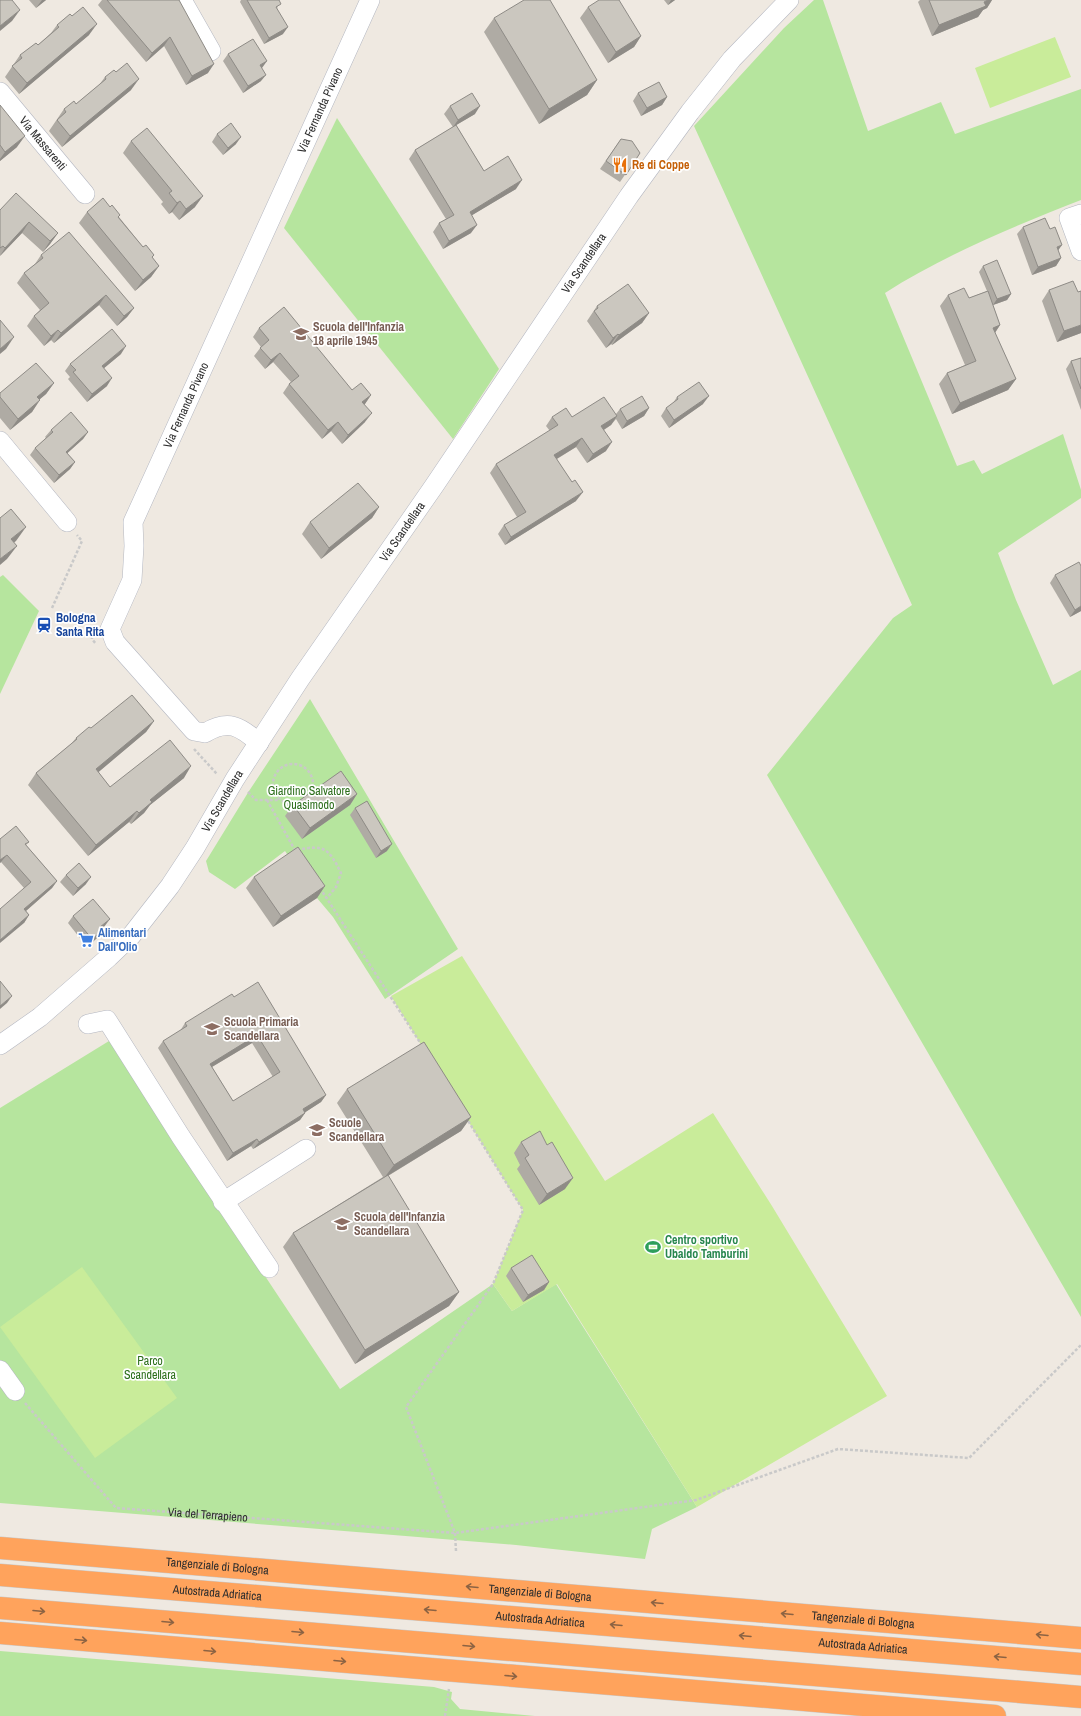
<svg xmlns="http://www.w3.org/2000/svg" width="1081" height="1716" font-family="'Archivo Narrow',sans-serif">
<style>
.green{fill:#b6e59e}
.pitch{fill:#c9ec9a}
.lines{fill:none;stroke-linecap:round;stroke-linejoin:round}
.minor-casing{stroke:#b4b7c1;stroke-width:20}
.highway-casing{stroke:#c9c9c9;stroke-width:23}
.path{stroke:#c9c9c9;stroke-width:2.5;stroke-dasharray:3 2;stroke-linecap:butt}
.minor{stroke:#fff;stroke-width:19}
.highway{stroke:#ffa35c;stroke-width:22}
.wall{fill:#afaba4;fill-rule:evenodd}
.shaded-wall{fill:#8e8b86}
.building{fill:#cbc7bf;stroke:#8e8b86;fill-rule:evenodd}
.oneway{stroke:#8c6343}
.labels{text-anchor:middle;stroke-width:3.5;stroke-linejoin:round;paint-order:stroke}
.street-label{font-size:12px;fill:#2e2e2e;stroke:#fff}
.food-label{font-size:12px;font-weight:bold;fill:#c56008;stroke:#fff;text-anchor:start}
.education-label{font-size:12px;font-weight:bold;fill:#785e54;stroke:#fff;text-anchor:start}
.transit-label{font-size:12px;font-weight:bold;fill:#164399;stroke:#fff;text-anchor:start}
.park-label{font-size:12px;fill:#2c6e1b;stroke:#fff}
.shop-label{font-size:12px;font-weight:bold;fill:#366cbe;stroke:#fff;text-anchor:start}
.leisure-label{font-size:12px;font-weight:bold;fill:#27864d;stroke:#fff;text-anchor:start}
</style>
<rect width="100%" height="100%" fill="#efe9e1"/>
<!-- green -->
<g class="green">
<path d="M814,0H823L868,131L941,102L955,134L1081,89V200C1015,226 944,255 885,293L957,466L974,460L982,474L1063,434L1081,490V498L998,553L1016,600L1053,685L1081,670V1317L767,775L893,618L912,605L694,126L784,28Z"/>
<path d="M337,118L499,369L453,439L284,228Z"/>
<path d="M3,575L39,611L0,694V577Z"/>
<path d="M310,699L458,949L385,999L333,917L317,898L285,851L235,889L209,872L206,861L249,791Z"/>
<path d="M109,1041L340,1389L493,1284L512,1311L556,1284L697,1507L652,1529L645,1559L516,1545L0,1503V1388L5,1385L0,1377V1108Z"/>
<path d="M0,1651L434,1687L452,1692L451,1699L460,1709L535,1716H0Z"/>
</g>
<!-- pitch -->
<g class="pitch">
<path d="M1055,37L1071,77L990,108L975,68Z"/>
<path d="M462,956L605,1181L713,1113L772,1206L887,1396L697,1507L557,1284L512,1311L493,1284L523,1210L391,996Z"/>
<path d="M82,1267L177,1398L95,1458L0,1327Z"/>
</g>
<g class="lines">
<defs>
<g id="minor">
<path d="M182,0L211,51"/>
<path id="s2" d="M0,92L85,194"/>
<path d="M1081,214L1069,218L1081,251"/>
<path d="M0,441L67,522"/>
<path id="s3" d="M259,743C240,726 228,719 205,733L194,731L115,642L110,629L132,580L134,546L133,522L370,0"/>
<path d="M88,1024L107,1020L181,1137L269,1268"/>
<path id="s4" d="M0,1045L40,1017L109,957L131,936L170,886L195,848L235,779L300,679L434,486L629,196L690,112L732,59L789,0"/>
<path d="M223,1202L306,1149"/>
<path d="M0,1370L15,1391"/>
</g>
<g id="highway">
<path id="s5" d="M0,1548L1081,1638"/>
<path id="s6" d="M0,1575L1081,1664"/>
<path d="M0,1608L1081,1697"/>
<path d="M0,1633L995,1716"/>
</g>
</defs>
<!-- minor casing -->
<use href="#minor" class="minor-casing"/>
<!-- highway casing -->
<use href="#highway" class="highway-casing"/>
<!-- path -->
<g class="path">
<path d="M52,608L82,541L77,535"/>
<path d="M91,631L92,639L96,644"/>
<path d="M194,749L217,774"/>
<circle cx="293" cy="784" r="20"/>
<path d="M248,792L256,800H279"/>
<path d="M267,800L296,852"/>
<path d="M297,850C325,844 329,849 341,873L336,887L327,898"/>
<path d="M320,888L423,1047"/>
<path id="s1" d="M25,1403L116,1508L455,1533L696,1500L838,1449L969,1458L1081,1345"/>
<path d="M456,1551L455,1533L406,1407L493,1284L523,1210L467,1119"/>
<path d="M445,1716L449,1689"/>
</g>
<!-- minor -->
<use href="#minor" class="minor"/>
<!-- highway -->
<use href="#highway" class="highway"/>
</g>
<!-- wall -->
<g class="wall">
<path d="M29,0H46L36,8Z"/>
<path d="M102,0H179L208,73L186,85L164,46L146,62L98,5Z"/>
<path d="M241,0H279L277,9L283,34L264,44L240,2Z"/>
<path d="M664,0H675L668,5Z"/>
<path d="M920,0H992L987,8L983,10L978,17L932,36L918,2Z"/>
<path d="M588,7L641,36L634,47L608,63L580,18Z"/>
<path d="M494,18L597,80L587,95L539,124L484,32Z"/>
<path d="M57,25L89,35L19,94L5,77L20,55L38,45L51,33Z"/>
<path d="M228,54L262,68L261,81L243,93L223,61Z"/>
<path d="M105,77L131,90L62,147L49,131L64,109L76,104L99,85Z"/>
<path d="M638,93L667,97L662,105L641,116L633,101Z"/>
<path d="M0,105L17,147L0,161Z"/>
<path d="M450,106L475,114L456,125L484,171L516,189L472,215L471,233L443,249L433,232L439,223L446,219L409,159L415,150L453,127L444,114Z"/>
<path d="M217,134L236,144L223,155L212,142Z"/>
<path d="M621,139L640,153L620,182L600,169Z"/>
<path d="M131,141L195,207L179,220L172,212L169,214L161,204L163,202L123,153Z"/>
<path d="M0,210L58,233L50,244L43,252L22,233L0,256Z"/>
<path d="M87,212L119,217L143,247L154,255L152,258L159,266L151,277L135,291L79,223Z"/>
<path d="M1023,227L1058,251L1061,258L1056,266L1032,275L1017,234Z"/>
<path d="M41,255L134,308L127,317L117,326L99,305L54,343L51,340L44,346L27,326L34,316L40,310L17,283L24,273L35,264Z"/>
<path d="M983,266L1011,294L1007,300L993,305L1000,325L995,333L1016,379L1008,390L952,414L939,384L947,373L965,365L940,306L948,295L969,298L987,291L979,272Z"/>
<path d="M1049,290L1081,333L1057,342L1042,301Z"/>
<path d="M597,306L649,313L642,323L612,345L611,344L606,348L587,321Z"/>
<path d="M259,328L352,390L371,395L364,405L365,422L342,444L331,431L322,439L283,393L289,384L291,382L273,362L265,369L254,356L261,347L253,337Z"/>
<path d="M121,354L104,368L107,386L87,402L68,379L70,377L65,371L70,364Z"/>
<path d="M1081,358V410L1066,369L1071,361Z"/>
<path d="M54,383L46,394L39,400L32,412L10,430L0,418V393Z"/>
<path d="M677,397L703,404L669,428L661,416L666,408L673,403Z"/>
<path d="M649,408L644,416L622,429L616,419L611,425L604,430L606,451L587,463L576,447L557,459L576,501L505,545L498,534L504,525L517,517L490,473L496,464L550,431L546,426L552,417H572L616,414L620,409Z"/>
<path d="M51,430L88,432L83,439L67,453L75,462L70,469L54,483L30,455L35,448L46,438L45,437Z"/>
<path d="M379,507L372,518L321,559L302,534L310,522Z"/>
<path d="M1055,575L1081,611L1070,617L1050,583Z"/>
<path d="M154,721L146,732L98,772L110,787L184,778L150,805L144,813L131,824L129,822L88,856L28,785L36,773L71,744L76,738L91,728Z"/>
<path d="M357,794L350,805L302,839L285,816L293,805Z"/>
<path d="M355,808L387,851L376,858L350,815Z"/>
<path d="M0,839L29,842L26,845L57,881L52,888L26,911L29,915L24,923V888L1,862L0,863Z"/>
<path d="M66,875L86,884L73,896L60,882Z"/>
<path d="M254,877L325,886L317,898L273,927L246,888Z"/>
<path d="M73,916L104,927L101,929L97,938L87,947L68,923Z"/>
<path d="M234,997L326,1095L321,1102L305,1112V1113L300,1120L253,1149L251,1146L227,1161L158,1048L163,1041L180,1031L185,1023ZM252,1043L273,1077L233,1101L212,1067Z"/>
<path d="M347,1089L471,1117L461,1131L388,1176L459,1292L449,1306L355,1364L283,1247L293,1233L383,1177L337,1103Z"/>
<path d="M521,1142L565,1189L539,1205L517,1169L520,1165L514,1153Z"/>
<path d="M511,1268L549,1282L544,1290L523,1302L506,1276Z"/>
</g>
<!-- shaded-wall -->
<g class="shaded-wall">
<path d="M42,0H46L36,8Z"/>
<path d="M671,0H675L668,5Z"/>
<path d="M988,0H992L987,8L983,10L978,17L932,36L939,25Z"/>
<path d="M20,10L12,21L0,31V26Z"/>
<path d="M97,24L89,35L19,94L27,83Z"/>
<path d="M288,27L283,34L264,44L269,38Z"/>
<path d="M641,36L634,47L608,63L616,52Z"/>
<path d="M170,37L164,46L146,62L152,53Z"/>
<path d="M267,61L262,68L256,72L260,65Z"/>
<path d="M214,64L208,73L186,85L192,76Z"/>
<path d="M266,75L261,81L243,93L248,86Z"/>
<path d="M139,79L131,90L62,147L70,136Z"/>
<path d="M597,80L587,95L539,124L549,109Z"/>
<path d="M667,97L662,105L641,116L647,108Z"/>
<path d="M480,106L475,114L453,127L458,120Z"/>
<path d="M25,136L17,147L0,161V159L5,152Z"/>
<path d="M241,137L236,144L223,155L228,148Z"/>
<path d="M522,180L516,189L464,220L470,212Z"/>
<path d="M203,196L195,207L179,220L186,209Z"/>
<path d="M180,201L172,212L169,214L177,203Z"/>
<path d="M29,222L22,233L0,256L5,248Z"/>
<path d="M477,225L471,233L443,249L449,241Z"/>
<path d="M58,233L50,244L43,252L50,241Z"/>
<path d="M1062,245L1057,252V247Z"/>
<path d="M1061,258L1056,266L1032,275L1038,267Z"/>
<path d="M159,266L151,277L135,291L143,280Z"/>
<path d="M1011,294L1007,300L993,305L997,299Z"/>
<path d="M106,295L99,305L54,343L61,333Z"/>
<path d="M134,308L127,317L117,326L124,316Z"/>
<path d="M649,313L642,323L612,345L619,335Z"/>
<path d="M1000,325L992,337L993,328Z"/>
<path d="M1081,325V333L1057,342L1064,331Z"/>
<path d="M58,330L51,340L44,346L51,336Z"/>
<path d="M618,334L611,344L606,348L613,338Z"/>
<path d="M14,337L6,349L0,354V349Z"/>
<path d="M126,346L121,354L97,374L102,366Z"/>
<path d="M280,353L273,362L265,369L271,360Z"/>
<path d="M112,378L107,386L87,402L92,394Z"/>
<path d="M1016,379L1008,390L952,414L960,403Z"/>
<path d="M54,383L46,394L29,408L37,397Z"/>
<path d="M371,395L365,404L356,411L362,402Z"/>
<path d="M709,396L703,404L669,428L674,420Z"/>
<path d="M40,400L32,412L10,430L18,419Z"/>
<path d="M649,408L644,416L622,429L627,421Z"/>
<path d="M372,413L365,422L342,444L348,435Z"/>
<path d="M617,416L611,425L595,435L601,426Z"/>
<path d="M338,422L331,431L322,439L328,430Z"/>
<path d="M88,432L83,439L61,459L66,452Z"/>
<path d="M582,438L576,447L548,464L554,455Z"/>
<path d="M612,442L606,451L587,463L593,454Z"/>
<path d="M75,462L70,469L54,483L59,475Z"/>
<path d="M583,492L576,501L505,545L511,537Z"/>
<path d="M379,507L372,518L321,559L329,548Z"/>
<path d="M26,527L16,541L1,553L11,539Z"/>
<path d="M17,546L7,559L0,565V559Z"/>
<path d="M1081,606V611L1070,617L1075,610Z"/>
<path d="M154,721L146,732L88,781L96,769Z"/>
<path d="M191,766L184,778L150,805L144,813L131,824L139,813L150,800Z"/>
<path d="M357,794L350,805L302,839L310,828Z"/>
<path d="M137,811L129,822L88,856L96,845Z"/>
<path d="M392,844L387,851L376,858L381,851Z"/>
<path d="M7,855L1,862L0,863V860Z"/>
<path d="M91,877L86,884L73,896L78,888Z"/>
<path d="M57,881L52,888L19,917L24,909Z"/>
<path d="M325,886L317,898L273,927L281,916Z"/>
<path d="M29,915L24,923L0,943V940Z"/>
<path d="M110,919L104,927L94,935L100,927Z"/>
<path d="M102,931L97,938L87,947L92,939Z"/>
<path d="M12,996L7,1003L0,1009V1006Z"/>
<path d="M257,1035L252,1043L205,1071L210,1064Z"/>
<path d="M326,1095L321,1102L298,1117L303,1109Z"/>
<path d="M305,1113L300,1120L253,1149L259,1142Z"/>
<path d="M471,1117L461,1131L384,1178L394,1165Z"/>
<path d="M257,1139L251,1146L227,1161L233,1153Z"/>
<path d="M573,1178L565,1189L539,1205L547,1194Z"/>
<path d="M549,1282L544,1290L523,1302L528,1295Z"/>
<path d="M459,1292L449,1306L355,1364L365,1350Z"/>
</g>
<!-- building -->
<g class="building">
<path d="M0,0H12L20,10L0,26Z"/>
<path d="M107,0H179L214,64L192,76L170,37L152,53Z"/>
<path d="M247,0H279L281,4L276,7L288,27L269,38Z"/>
<path d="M524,0H550L597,80L549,109L494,18Z"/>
<path d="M599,0H619L641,36L616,52L588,7Z"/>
<path d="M929,0H988L984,2L986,6L939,25Z"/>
<path d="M83,7L97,24L27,83L12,66L22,58L20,55L36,43L38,45L59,27L57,25L70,14L72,16Z"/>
<path d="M253,39L267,61L260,65L266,75L248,86L228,54Z"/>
<path d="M127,63L139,79L70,136L57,120L66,112L64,109L74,101L76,104L106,79L105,77L114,70L116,72Z"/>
<path d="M659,82L667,97L647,108L638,93Z"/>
<path d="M472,93L480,106L458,120L450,106Z"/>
<path d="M0,105L25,136L5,152L0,145Z"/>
<path d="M231,123L241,137L228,148L217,134Z"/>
<path d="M456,125L484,171L508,156L522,180L470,212L477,225L449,241L439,223L454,215L415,150Z"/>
<path d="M147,128L203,196L186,209L180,201L177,203L169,193L172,191L131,141Z"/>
<path d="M621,139L632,141L640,153L626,175L606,161Z"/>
<path d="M16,193L58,233L50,241L29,222L5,248L3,246L0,248V210Z"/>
<path d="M103,198L110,207L112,205L120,215L118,217L143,247L146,245L154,255L152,257L159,266L143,280L87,212Z"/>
<path d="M1045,218L1050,229L1055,227L1062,245L1057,247L1061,258L1038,267L1023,227Z"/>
<path d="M69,232L134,308L124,316L106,295L61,333L58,330L51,336L34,316L49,303L24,273L43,258L41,255Z"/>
<path d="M997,260L1011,294L997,299L983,266Z"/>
<path d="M1073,281L1078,292L1081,291V325L1064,331L1049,290Z"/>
<path d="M628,284L649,313L619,335L618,334L613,338L594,311L598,308L597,306Z"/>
<path d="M964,288L969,298L988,291L1000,325L993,328L1016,379L960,403L947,373L976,361L948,295Z"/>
<path d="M284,307L352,390L361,383L371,395L362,402L372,413L348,435L338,422L328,430L289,384L299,376L280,353L271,360L260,348L269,340L259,328Z"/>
<path d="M0,320L14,337L0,349Z"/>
<path d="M112,329L126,346L102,366L112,378L92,394L73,372L76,370L70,364Z"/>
<path d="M1081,358V389L1071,361Z"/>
<path d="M36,363L54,383L37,397L40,400L18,419L0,397V393Z"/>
<path d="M699,382L709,396L674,420L666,408L678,399L677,397Z"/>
<path d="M642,396L649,408L627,421L620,409Z"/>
<path d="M604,397L617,416L601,426L612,442L593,454L582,438L554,455L572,482L575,480L583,492L511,537L504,525L526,512L496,464L558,425L552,417L566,408L572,417Z"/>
<path d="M71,412L88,432L66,452L75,462L59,475L35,448L53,432L51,430Z"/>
<path d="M358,483L379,507L329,548L310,522Z"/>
<path d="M11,509L26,527L11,539L17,546L0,559V518Z"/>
<path d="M1079,562L1081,566V606L1075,610L1055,575Z"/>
<path d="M132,695L154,721L96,769L110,787L170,740L191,766L150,800L152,802L139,813L137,811L96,845L36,773L77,739L76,738L89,727L91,728Z"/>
<path d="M341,771L357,794L310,828L293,805Z"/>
<path d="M367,801L392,844L381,851L355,808Z"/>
<path d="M16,826L29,842L25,844L57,881L24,909L29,915L0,940V909L31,882L7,855L0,860V839Z"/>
<path d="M298,847L325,886L281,916L254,877Z"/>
<path d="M79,863L91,877L78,888L66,875Z"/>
<path d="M93,899L110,919L100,927L102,931L92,939L73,916Z"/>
<path d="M0,981L12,996L0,1006Z"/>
<path d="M258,982L326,1095L303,1109L305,1113L259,1142L257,1139L233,1153L163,1041L187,1026L185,1023L232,994L234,997ZM257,1035L280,1072L233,1101L210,1064Z"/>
<path d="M424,1042L471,1117L394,1165L347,1089Z"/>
<path d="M540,1131L547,1145L552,1142L573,1178L547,1194L525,1158L529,1155L521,1142Z"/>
<path d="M388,1175L459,1292L365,1350L293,1233Z"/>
<path d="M532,1255L549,1282L528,1295L511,1268Z"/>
</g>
<!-- one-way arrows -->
<defs><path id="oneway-shaft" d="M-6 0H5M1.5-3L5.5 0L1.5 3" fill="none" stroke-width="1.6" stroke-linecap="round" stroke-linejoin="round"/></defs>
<g class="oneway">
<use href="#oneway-shaft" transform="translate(472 1587) rotate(-175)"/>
<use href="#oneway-shaft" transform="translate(657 1603) rotate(-175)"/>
<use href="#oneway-shaft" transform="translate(430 1610) rotate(-175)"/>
<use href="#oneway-shaft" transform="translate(39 1611) rotate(5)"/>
<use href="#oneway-shaft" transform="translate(787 1614) rotate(-175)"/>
<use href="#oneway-shaft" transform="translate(168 1622) rotate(5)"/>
<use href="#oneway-shaft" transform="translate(616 1625) rotate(-175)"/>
<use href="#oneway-shaft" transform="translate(298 1632) rotate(5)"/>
<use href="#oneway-shaft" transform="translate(1042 1635) rotate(-175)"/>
<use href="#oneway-shaft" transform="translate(745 1636) rotate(-175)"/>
<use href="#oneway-shaft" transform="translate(81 1640) rotate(5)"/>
<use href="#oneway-shaft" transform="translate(469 1646) rotate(5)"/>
<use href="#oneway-shaft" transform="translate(210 1651) rotate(5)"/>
<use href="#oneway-shaft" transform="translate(1000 1657) rotate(-175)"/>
<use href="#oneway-shaft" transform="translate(340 1661) rotate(5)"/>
<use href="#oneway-shaft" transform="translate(511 1676) rotate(5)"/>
</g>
<!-- icons -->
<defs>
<symbol id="restaurant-bare" viewBox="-9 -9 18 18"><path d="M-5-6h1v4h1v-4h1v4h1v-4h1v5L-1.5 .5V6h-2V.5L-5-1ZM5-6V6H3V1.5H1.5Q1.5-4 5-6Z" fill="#e8710a" stroke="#fff" stroke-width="2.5" paint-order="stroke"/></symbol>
<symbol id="school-bare" viewBox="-9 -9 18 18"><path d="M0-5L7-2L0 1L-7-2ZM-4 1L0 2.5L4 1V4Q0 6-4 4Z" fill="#8d6e63" stroke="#fff" stroke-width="2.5" paint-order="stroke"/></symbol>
<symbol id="station-bare" viewBox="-9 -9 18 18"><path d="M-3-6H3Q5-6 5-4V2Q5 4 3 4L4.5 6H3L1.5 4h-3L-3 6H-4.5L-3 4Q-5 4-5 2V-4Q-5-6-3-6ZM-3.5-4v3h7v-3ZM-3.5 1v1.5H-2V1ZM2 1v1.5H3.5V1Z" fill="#1a4fb4" stroke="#fff" stroke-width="2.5" paint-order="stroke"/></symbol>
<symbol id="supermarket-bare" viewBox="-9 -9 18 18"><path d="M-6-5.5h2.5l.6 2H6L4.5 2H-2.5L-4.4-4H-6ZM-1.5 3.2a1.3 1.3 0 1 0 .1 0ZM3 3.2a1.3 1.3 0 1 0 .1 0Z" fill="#3f7fe0" stroke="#fff" stroke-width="2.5" paint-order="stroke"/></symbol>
<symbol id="stadium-bare" viewBox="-9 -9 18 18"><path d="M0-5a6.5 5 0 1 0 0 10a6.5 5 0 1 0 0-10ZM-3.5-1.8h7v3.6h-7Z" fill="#2e9e5b" stroke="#fff" stroke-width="2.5" paint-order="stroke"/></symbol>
</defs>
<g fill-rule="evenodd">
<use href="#restaurant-bare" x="609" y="154" width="22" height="22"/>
<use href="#school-bare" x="290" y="323" width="22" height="22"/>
<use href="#station-bare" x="33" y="614" width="22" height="22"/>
<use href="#supermarket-bare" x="75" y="929" width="22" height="22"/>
<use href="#school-bare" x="201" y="1018" width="22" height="22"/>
<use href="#school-bare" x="306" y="1119" width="22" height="22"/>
<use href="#school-bare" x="331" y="1213" width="22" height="22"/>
<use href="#stadium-bare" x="642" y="1236" width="22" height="22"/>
</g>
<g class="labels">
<!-- street labels -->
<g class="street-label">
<text dy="4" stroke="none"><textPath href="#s3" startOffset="769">Via Fernanda Pivano</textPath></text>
<text dy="4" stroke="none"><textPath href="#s2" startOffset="67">Via Massarenti</textPath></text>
<text dy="4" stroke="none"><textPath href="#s4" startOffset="982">Via Scandellara</textPath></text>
<text dy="4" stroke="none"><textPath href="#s3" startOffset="445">Via Fernanda Pivano</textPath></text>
<text dy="4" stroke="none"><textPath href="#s4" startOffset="658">Via Scandellara</textPath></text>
<text dy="4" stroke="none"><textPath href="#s4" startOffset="334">Via Scandellara</textPath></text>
<text dy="4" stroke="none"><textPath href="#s1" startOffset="231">Via del Terrapieno</textPath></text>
<text dy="4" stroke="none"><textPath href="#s5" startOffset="218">Tangenziale di Bologna</textPath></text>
<text dy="4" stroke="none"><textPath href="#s6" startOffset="218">Autostrada Adriatica</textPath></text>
<text dy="4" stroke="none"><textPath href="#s5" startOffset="542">Tangenziale di Bologna</textPath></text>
<text dy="4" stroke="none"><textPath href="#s6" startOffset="542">Autostrada Adriatica</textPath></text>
<text dy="4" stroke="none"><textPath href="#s5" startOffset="866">Tangenziale di Bologna</textPath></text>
<text dy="4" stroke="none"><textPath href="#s6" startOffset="866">Autostrada Adriatica</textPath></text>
</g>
<!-- food labels -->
<g class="food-label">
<text x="632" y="169">Re di Coppe</text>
</g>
<!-- education labels -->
<g class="education-label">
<text x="313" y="331">Scuola dell'Infanzia<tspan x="313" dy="14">18 aprile 1945</tspan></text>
<text x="224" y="1026">Scuola Primaria<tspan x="224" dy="14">Scandellara</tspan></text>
<text x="329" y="1127">Scuole<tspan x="329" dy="14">Scandellara</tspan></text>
<text x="354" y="1221">Scuola dell'Infanzia<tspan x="354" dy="14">Scandellara</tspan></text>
</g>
<!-- transit labels -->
<g class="transit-label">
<text x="56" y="622">Bologna<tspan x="56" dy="14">Santa Rita</tspan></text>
</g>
<!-- park labels -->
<g class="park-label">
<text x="309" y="795">Giardino Salvatore<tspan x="309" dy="14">Quasimodo</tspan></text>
<text x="150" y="1365">Parco<tspan x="150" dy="14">Scandellara</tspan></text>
</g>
<!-- shop labels -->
<g class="shop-label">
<text x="98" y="937">Alimentari<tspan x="98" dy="14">Dall'Olio</tspan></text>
</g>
<!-- leisure labels -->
<g class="leisure-label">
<text x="665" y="1244">Centro sportivo<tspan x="665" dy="14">Ubaldo Tamburini</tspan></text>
</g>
</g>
</svg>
